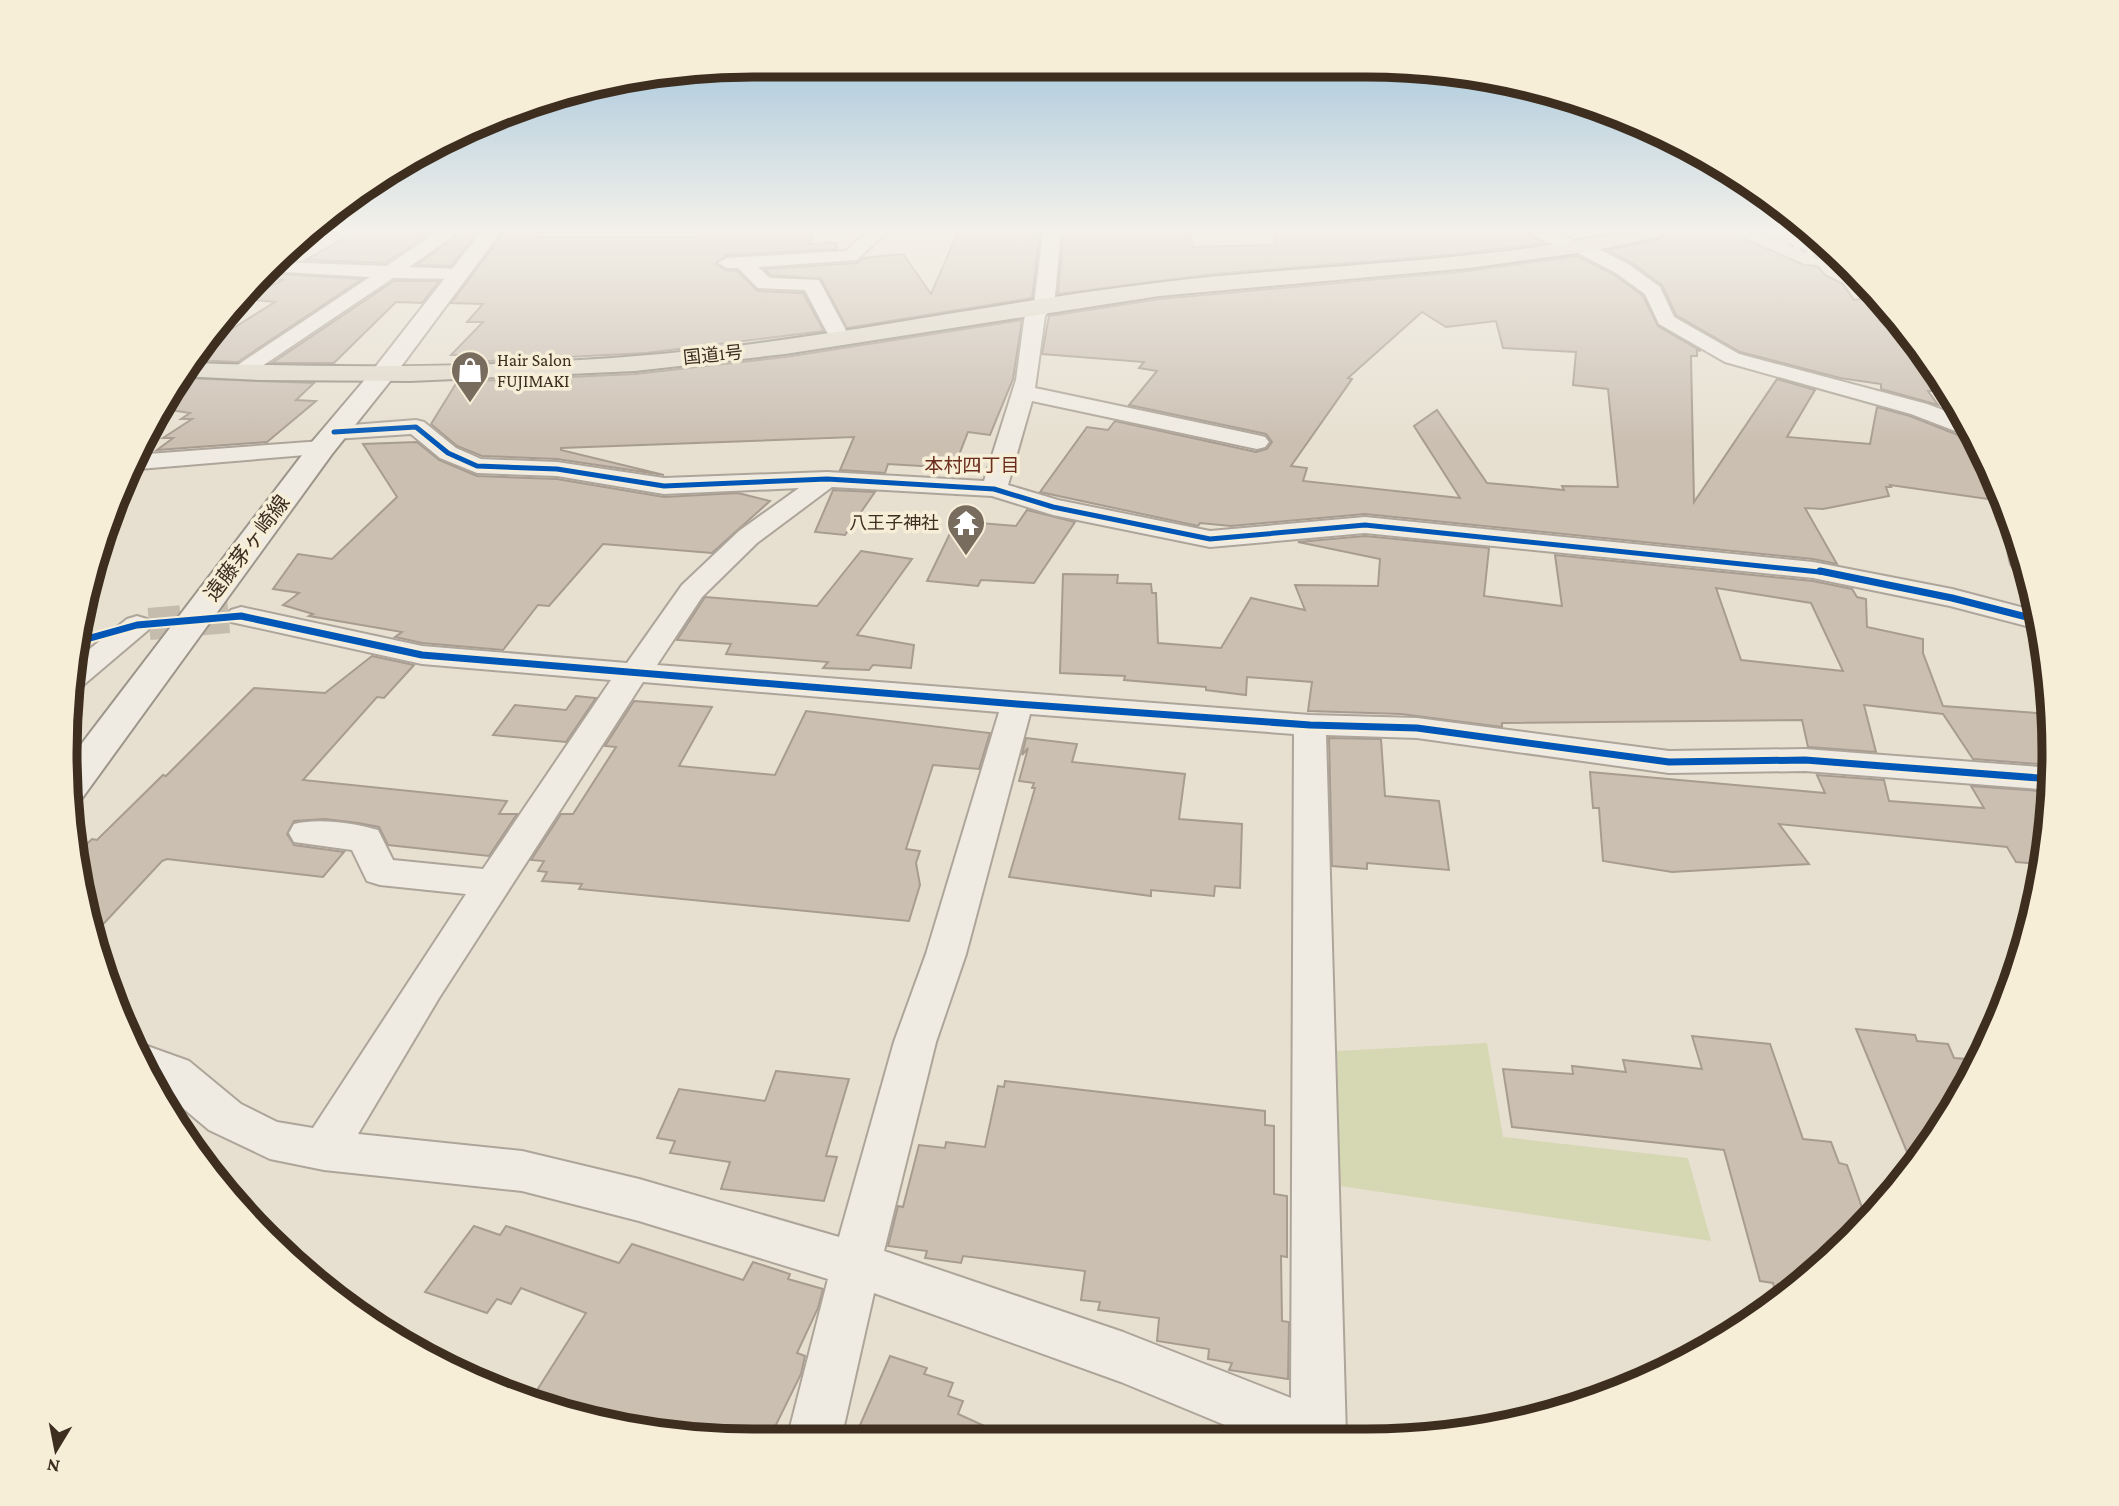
<svg xmlns="http://www.w3.org/2000/svg" width="2119" height="1506" font-family="'Crimson Pro','Noto Sans JP',serif">
<style>
.green{fill:#d6d7b3}
.building{fill:#cbbfb2;stroke:#a89c90;stroke-width:2;fill-rule:evenodd}
.lines{fill:none;stroke-linecap:round;stroke-linejoin:round}
.minor-tunnel{stroke:#c5bcae;stroke-width:32;stroke-dasharray:32 16;stroke-linecap:butt}
.minor-casing{stroke:#ada599;stroke-width:4}
.tertiary-casing{stroke:#ada599;stroke-width:4}
.secondary-casing{stroke:#9c958a;stroke-width:4}
.trunk-casing{stroke:#928b80;stroke-width:4}
.minor{fill:#efebe3;fill-rule:evenodd}
.tertiary{fill:#efebe3;fill-rule:evenodd}
.secondary{fill:#efebe3;fill-rule:evenodd}
.trunk{fill:#e0d9cb;fill-rule:evenodd}
.rail{stroke:#afaaa2;stroke-width:3.5;stroke-dasharray:7 7;stroke-linecap:butt}
.cycleway-far1-casing{stroke:#f7eed8;stroke-width:9}
.cycleway-casing{stroke:#f7eed8;stroke-width:11}
.cycleway-far1{stroke:#0057b8;stroke-width:5}
.cycleway{stroke:#0057b8;stroke-width:7}
.labels{text-anchor:middle;stroke-width:7;stroke-linejoin:round;paint-order:stroke}
.far-street-label{font-size:18px;fill:#3d2e20;stroke:#f7eed8}
.far-poi-label{font-size:18px;fill:#3d2e20;stroke:#f7eed8;text-anchor:start}
.far-neighbourhood-label{font-size:19px;fill:#6b2e1e;stroke:#f7eed8}
.street-label{font-size:21px;fill:#3d2e20;stroke:#f7eed8}
.rim{fill:none;stroke:#3d2e20;stroke-width:9}
</style>
<rect width="100%" height="100%" fill="#e7e0d1"/>
<!-- green -->
<path class="green" d="M1487,1043L1503,1137L1688,1158L1711,1241L1340,1186L1337,1051Z"/>
<!-- building -->
<g class="building">
<path d="M355,232H433L385,263L306,260Z"/>
<path d="M461,232H478L451,266L417,265Z"/>
<path d="M504,232H538L537,237H695L697,232H813L809,244L836,243L837,249L727,255L716,264L726,270L737,271L758,291L803,293L824,331L646,353L468,362L473,355H451L483,322H467L483,304L451,303Z"/>
<path d="M958,232L1040,233L1032,298L847,328L821,279L771,275L764,269L857,263L863,258L903,254L931,294Z"/>
<path d="M1070,232H1189L1193,247L1275,245L1274,232H1529L1534,238L1544,243L1449,255L1214,274L1058,294L1063,234Z"/>
<path d="M1666,232H1729L1804,265L1817,266L1825,275L1843,284L1854,300L1880,296L1893,312L1883,314L1879,320L1894,334L1933,391H1928L1938,405L1881,389V384L1840,378L1740,352L1676,315L1662,285L1632,263L1607,250L1661,239Z"/>
<path d="M1577,256L1615,275L1643,296L1658,326L1701,351L1697,350V356H1691L1694,502L1777,379L1815,390L1787,437L1870,444L1877,407L1910,416L1958,435L1968,449L1988,499L1890,485L1891,487H1886L1889,496L1823,509L1805,508L1837,564L1813,559L1365,514L1231,526L1200,523L1198,526L1040,492L1087,427L1108,430L1115,421L1256,452L1267,449L1272,442L1266,434L1129,405L1157,371L1139,368L1144,362L1042,354L1049,316L1159,299L1469,271ZM1422,312L1446,327L1496,321L1503,348L1576,352L1573,385L1608,389L1618,487L1562,486L1564,490L1487,483L1437,410L1414,426L1460,498L1303,481L1307,468L1291,466L1352,379L1348,378Z"/>
<path d="M281,274L362,279L238,362L192,360L200,349L275,302L245,299L283,280L273,279Z"/>
<path d="M394,281H439L422,303L396,302L334,363H272Z"/>
<path d="M1022,320L1013,379L990,435L968,432L954,468L888,464L885,473L840,470L854,437L561,448V450L664,475L557,459L482,456L457,446L431,424L457,382L635,374L785,357Z"/>
<path d="M179,378L314,383L296,400L316,401L267,442L157,450L173,438H163L192,419H181L190,413L157,408Z"/>
<path d="M417,442L439,460L477,476L557,479L664,497L738,493L770,501L712,553L603,544L549,606L538,605L503,650L422,643L395,637L402,632L309,616L313,614L283,605L299,593L273,589L298,554L332,559L397,497L363,444Z"/>
<path d="M833,490L875,492L845,535L815,532Z"/>
<path d="M1027,510L1075,522L1034,583L981,580L978,586L927,581L956,521L1016,526Z"/>
<path d="M1365,536L1489,548L1484,596L1562,606L1555,555L1813,581L1852,589L1857,597L1866,599L1867,627L1923,639V653L1943,706L2050,714L2052,765L1973,759L1943,714L1864,705L1876,752L1808,747L1802,720L1502,723V727L1401,714L1308,711L1312,682L1247,677L1246,695L1206,690V687L1124,680L1125,676L1060,673L1063,574L1118,575L1117,583L1151,584L1152,593H1156L1158,643L1221,648L1251,598L1305,610L1295,585L1378,586L1380,559L1298,542ZM1716,588L1811,603L1843,671L1741,660Z"/>
<path d="M861,551L912,559L857,635L914,645L911,668L873,665L869,670L823,668L828,662L726,654L731,644L677,640L705,597L817,606Z"/>
<path d="M372,656L414,665L384,698L377,697L303,780L507,801L499,814H517L489,856L388,845L379,827L358,823L325,819L294,821L287,834L294,845L344,852L323,877L167,859L162,861L94,934L78,887L74,856L92,839L97,840L163,775L166,776L254,688L325,693Z"/>
<path d="M576,696L596,698L566,742L493,735L515,705L566,710Z"/>
<path d="M634,701L712,707L679,766L775,775L806,711L990,733L979,769L933,765L906,849L920,851L916,863L920,885L909,921L579,889L582,884L542,881L547,872L538,871L544,861L531,860L561,814H573L616,747L605,746Z"/>
<path d="M1026,738L1077,744L1072,762L1185,774L1179,819L1242,824L1240,888L1215,886L1214,896L1151,890V896L1009,877L1035,788H1032L1034,783L1019,781L1028,748L1022,755Z"/>
<path d="M1329,738L1381,739L1385,796L1439,801L1449,870L1367,863V869L1332,866Z"/>
<path d="M1590,772L1825,793L1817,775L1884,780L1889,801L1984,808L1971,786L2053,792V798L2042,864L2016,862L2007,847L1779,824L1809,864L1672,872L1603,861L1599,808H1593Z"/>
<path d="M1856,1029L1915,1035L1917,1041L1948,1044L1954,1058L1981,1060L1914,1169Z"/>
<path d="M1692,1036L1770,1044L1803,1139L1831,1142L1839,1163L1847,1165L1864,1213L1865,1222L1821,1269L1777,1299L1773,1283L1760,1281L1724,1150L1512,1127L1503,1069L1573,1074L1572,1066L1626,1072L1623,1060L1702,1069Z"/>
<path d="M776,1071L849,1079L826,1156L837,1157L824,1201L721,1189L730,1162L670,1153L675,1141L657,1138L679,1089L765,1101Z"/>
<path d="M1005,1081L1265,1111V1125L1274,1126V1194L1287,1196V1257L1281,1256L1282,1321L1289,1322L1288,1379L1229,1370L1232,1363L1208,1359L1209,1349L1157,1341L1159,1318L1098,1310L1100,1302L1081,1300L1085,1271L963,1256L961,1263L925,1258L927,1251L888,1246L898,1206L903,1207L919,1145L945,1148L946,1142L985,1147L998,1086L1004,1087Z"/>
<path d="M474,1226L500,1235L506,1226L619,1263L632,1244L743,1280L753,1262L790,1274L788,1279L823,1289L818,1308L797,1353L805,1356L801,1374L769,1439L708,1440L593,1421L532,1398L586,1313L521,1288L511,1304L497,1299L487,1313L425,1292Z"/>
<path d="M890,1356L927,1368L924,1374L953,1383L948,1396L963,1401L958,1414L1011,1438L854,1439Z"/>
</g>
<g class="lines">
<!-- minor-tunnel -->
<path class="minor-tunnel" d="M149,624L241,616"/>
<defs>
<g id="minor">
<path d="M438,232H459L409,267L458,269L467,275L465,279L393,278L246,377H230L227,372L370,277L267,271L278,262L386,266Z"/>
<path d="M867,232H886L857,260L758,267L770,278L819,280L850,338L847,342H833L830,338L805,290L758,288L738,268H727L718,263L727,258L846,251Z"/>
<path d="M1043,232H1061L1054,306L1045,316L1035,388L1257,435L1265,437L1269,442L1265,447L1257,449L1032,401L1008,485L1058,500L1210,531L1365,517L1813,562L1952,589L2036,611L2040,628L2038,629L1950,606L1813,578L1365,533L1210,547L1053,515L992,496L832,487L757,543L702,597L657,665L1310,715L1417,718L1669,751L1805,749L2052,768V790L1805,771L1669,773L1417,738L1326,735L1346,1436L1254,1437L1121,1382L874,1293L841,1439H787L828,1279L639,1221L522,1191L324,1170L270,1159L209,1130L153,1083L136,1058L131,1043L136,1042L189,1061L241,1104L277,1122L313,1128L466,894L380,885L367,881L352,850L294,842L289,833L294,824C319,818 353,823 378,830L393,860L483,869L611,680L422,664L231,622L226,616L231,610L241,607L422,646L627,663L682,585L739,531L799,488L664,494L557,476L477,473L440,458L411,434L334,439L326,437L322,432L326,427L416,420L424,422L456,448L481,459L557,462L664,478L827,472L984,481L1016,380L1025,314L1034,304ZM643,682L999,712L926,954L894,1042L839,1237L639,1179L522,1151L358,1134L439,998ZM1030,714L1294,734L1291,1398L1123,1332L884,1251L936,1042L966,954Z"/>
<path d="M1532,232H1555L1576,242H1585L1630,265L1660,287L1674,317L1739,354L1927,404L1967,419L1974,435L1963,434L1911,414L1725,362L1659,324L1645,294L1616,273L1576,252L1567,251L1535,236Z"/>
<path d="M1894,315L1909,335L1899,334L1882,320L1885,316Z"/>
<path d="M322,441L330,443L334,448L330,453L127,470L134,455Z"/>
<path d="M2012,520L2027,572L2015,570L2011,564L2003,527L2007,521Z"/>
<path d="M137,616L147,619L152,625L147,631L81,687L70,689L71,664L127,619Z"/>
</g>
<path id="tertiary" d="M481,232H501L391,380L382,383L373,380L369,375L373,370Z"/>
<path id="secondary" d="M382,367L391,370L395,375L391,380L332,454L80,801L67,805V763L312,442L373,370Z"/>
<path id="trunk" d="M1624,232H1663L1660,236L1653,238L1592,251L1469,268L1159,296L785,354L635,371L410,381L260,380L180,376L190,363C364,369 538,368 711,349C860,332 1007,301 1156,283C1312,264 1470,264 1624,232Z"/>
</defs>
<!-- minor casing -->
<use href="#minor" class="minor-casing"/>
<!-- tertiary casing -->
<use href="#tertiary" class="tertiary-casing"/>
<!-- secondary casing -->
<use href="#secondary" class="secondary-casing"/>
<!-- trunk casing -->
<use href="#trunk" class="trunk-casing"/>
<!-- minor -->
<use href="#minor" class="minor"/>
<!-- tertiary -->
<use href="#tertiary" class="tertiary"/>
<!-- secondary -->
<use href="#secondary" class="secondary"/>
<!-- trunk -->
<use href="#trunk" class="trunk"/>
<!-- rail -->
<path class="rail" d="M1762,232L1861,277"/>
<defs>
<path id="cycleway-far1" d="M334,432L416,427L448,453L477,466L557,469L664,486L827,479L994,489L1053,507L1210,539L1365,525L1829,573"/>
<g id="cycleway">
<path d="M1820,571L1952,598L2038,620"/>
<path d="M76,642L137,625L241,616L422,655L1017,704L1310,725L1417,728L1669,762L1805,760L2052,779"/>
</g>
</defs>
<!-- cycleway-far1 casing -->
<use href="#cycleway-far1" class="cycleway-far1-casing"/>
<!-- cycleway casing -->
<use href="#cycleway" class="cycleway-casing"/>
<!-- cycleway-far1 -->
<use href="#cycleway-far1" class="cycleway-far1"/>
<!-- cycleway -->
<use href="#cycleway" class="cycleway"/>
</g>
<!-- sky -->
<linearGradient id="sky" x2="0" y2="1"><stop stop-color="#96bed9"/><stop offset="0.52" stop-color="#f4f1ea"/><stop offset="1" stop-color="#f4f1ea" stop-opacity="0"/></linearGradient>
<rect width="2119" height="443" fill="url(#sky)"/>
<!-- icons -->
<defs>
<symbol id="shop-pin" viewBox="-11 -11 22 30"><path d="M0 17L-7.5 6A9.5 9.5 0 1 1 7.5 6Z" fill="#786c5e" stroke="#f7eed8"/><path d="M-5-2.5h2.3a2.7 3.5 0 0 1 5.4 0H5L5.5 6h-11ZM-1.5-2.5h3a1.5 2.3 0 0 0-3 0Z" fill="#fff"/></symbol>
<symbol id="temple-pin" viewBox="-11 -11 22 30"><path d="M0 17L-7.5 6A9.5 9.5 0 1 1 7.5 6Z" fill="#786c5e" stroke="#f7eed8"/><path d="M0-6L5-2H3V0L6.5 2.5H4V6H1.5V3h-3V6H-4V2.5H-6.5L-3 0V-2H-5Z" fill="#fff"/></symbol>
</defs>
<g fill-rule="evenodd">
<use href="#shop-pin" x="448" y="348" width="44" height="60"/>
<use href="#temple-pin" x="944" y="501" width="44" height="60"/>
</g>
<g class="labels">
<!-- far-street labels -->
<g class="far-street-label">
<text transform="translate(713 355) rotate(-6)" y="6">国道1号</text>
</g>
<!-- far-poi labels -->
<g class="far-poi-label">
<text x="497" y="366">Hair Salon<tspan x="497" dy="21">FUJIMAKI</tspan></text>
<text x="939" y="529" text-anchor="end">八王子神社</text>
</g>
<!-- far-neighbourhood labels -->
<g class="far-neighbourhood-label">
<text x="972" y="472">本村四丁目</text>
</g>
<!-- street labels -->
<g class="street-label">
<text transform="translate(247 548) rotate(-53)" y="7">遠藤茅ヶ崎線</text>
</g>
</g>
<!-- crop -->
<path d="M0 0H2119V1506H0ZM753 77H1366A676 676 0 0 1 2042 753V753A676 676 0 0 1 1366 1429H753A676 676 0 0 1 77 753V753A676 676 0 0 1 753 77Z" fill="#f7eed8" fill-rule="evenodd"/>
<path class="rim" d="M753 77H1366A676 676 0 0 1 2042 753V753A676 676 0 0 1 1366 1429H753A676 676 0 0 1 77 753V753A676 676 0 0 1 753 77Z"/>
<!-- north arrow -->
<g transform="translate(56 1450) rotate(190)" stroke="#f7eed8" stroke-width="5" paint-order="stroke">
<path d="M0-5L12 26L0 18L-12 26Z" fill="#3d2e20"/>
<text y="-10" font-size="19" font-weight="bold" text-anchor="middle" fill="#3d2e20">N</text>
</g>
</svg>
